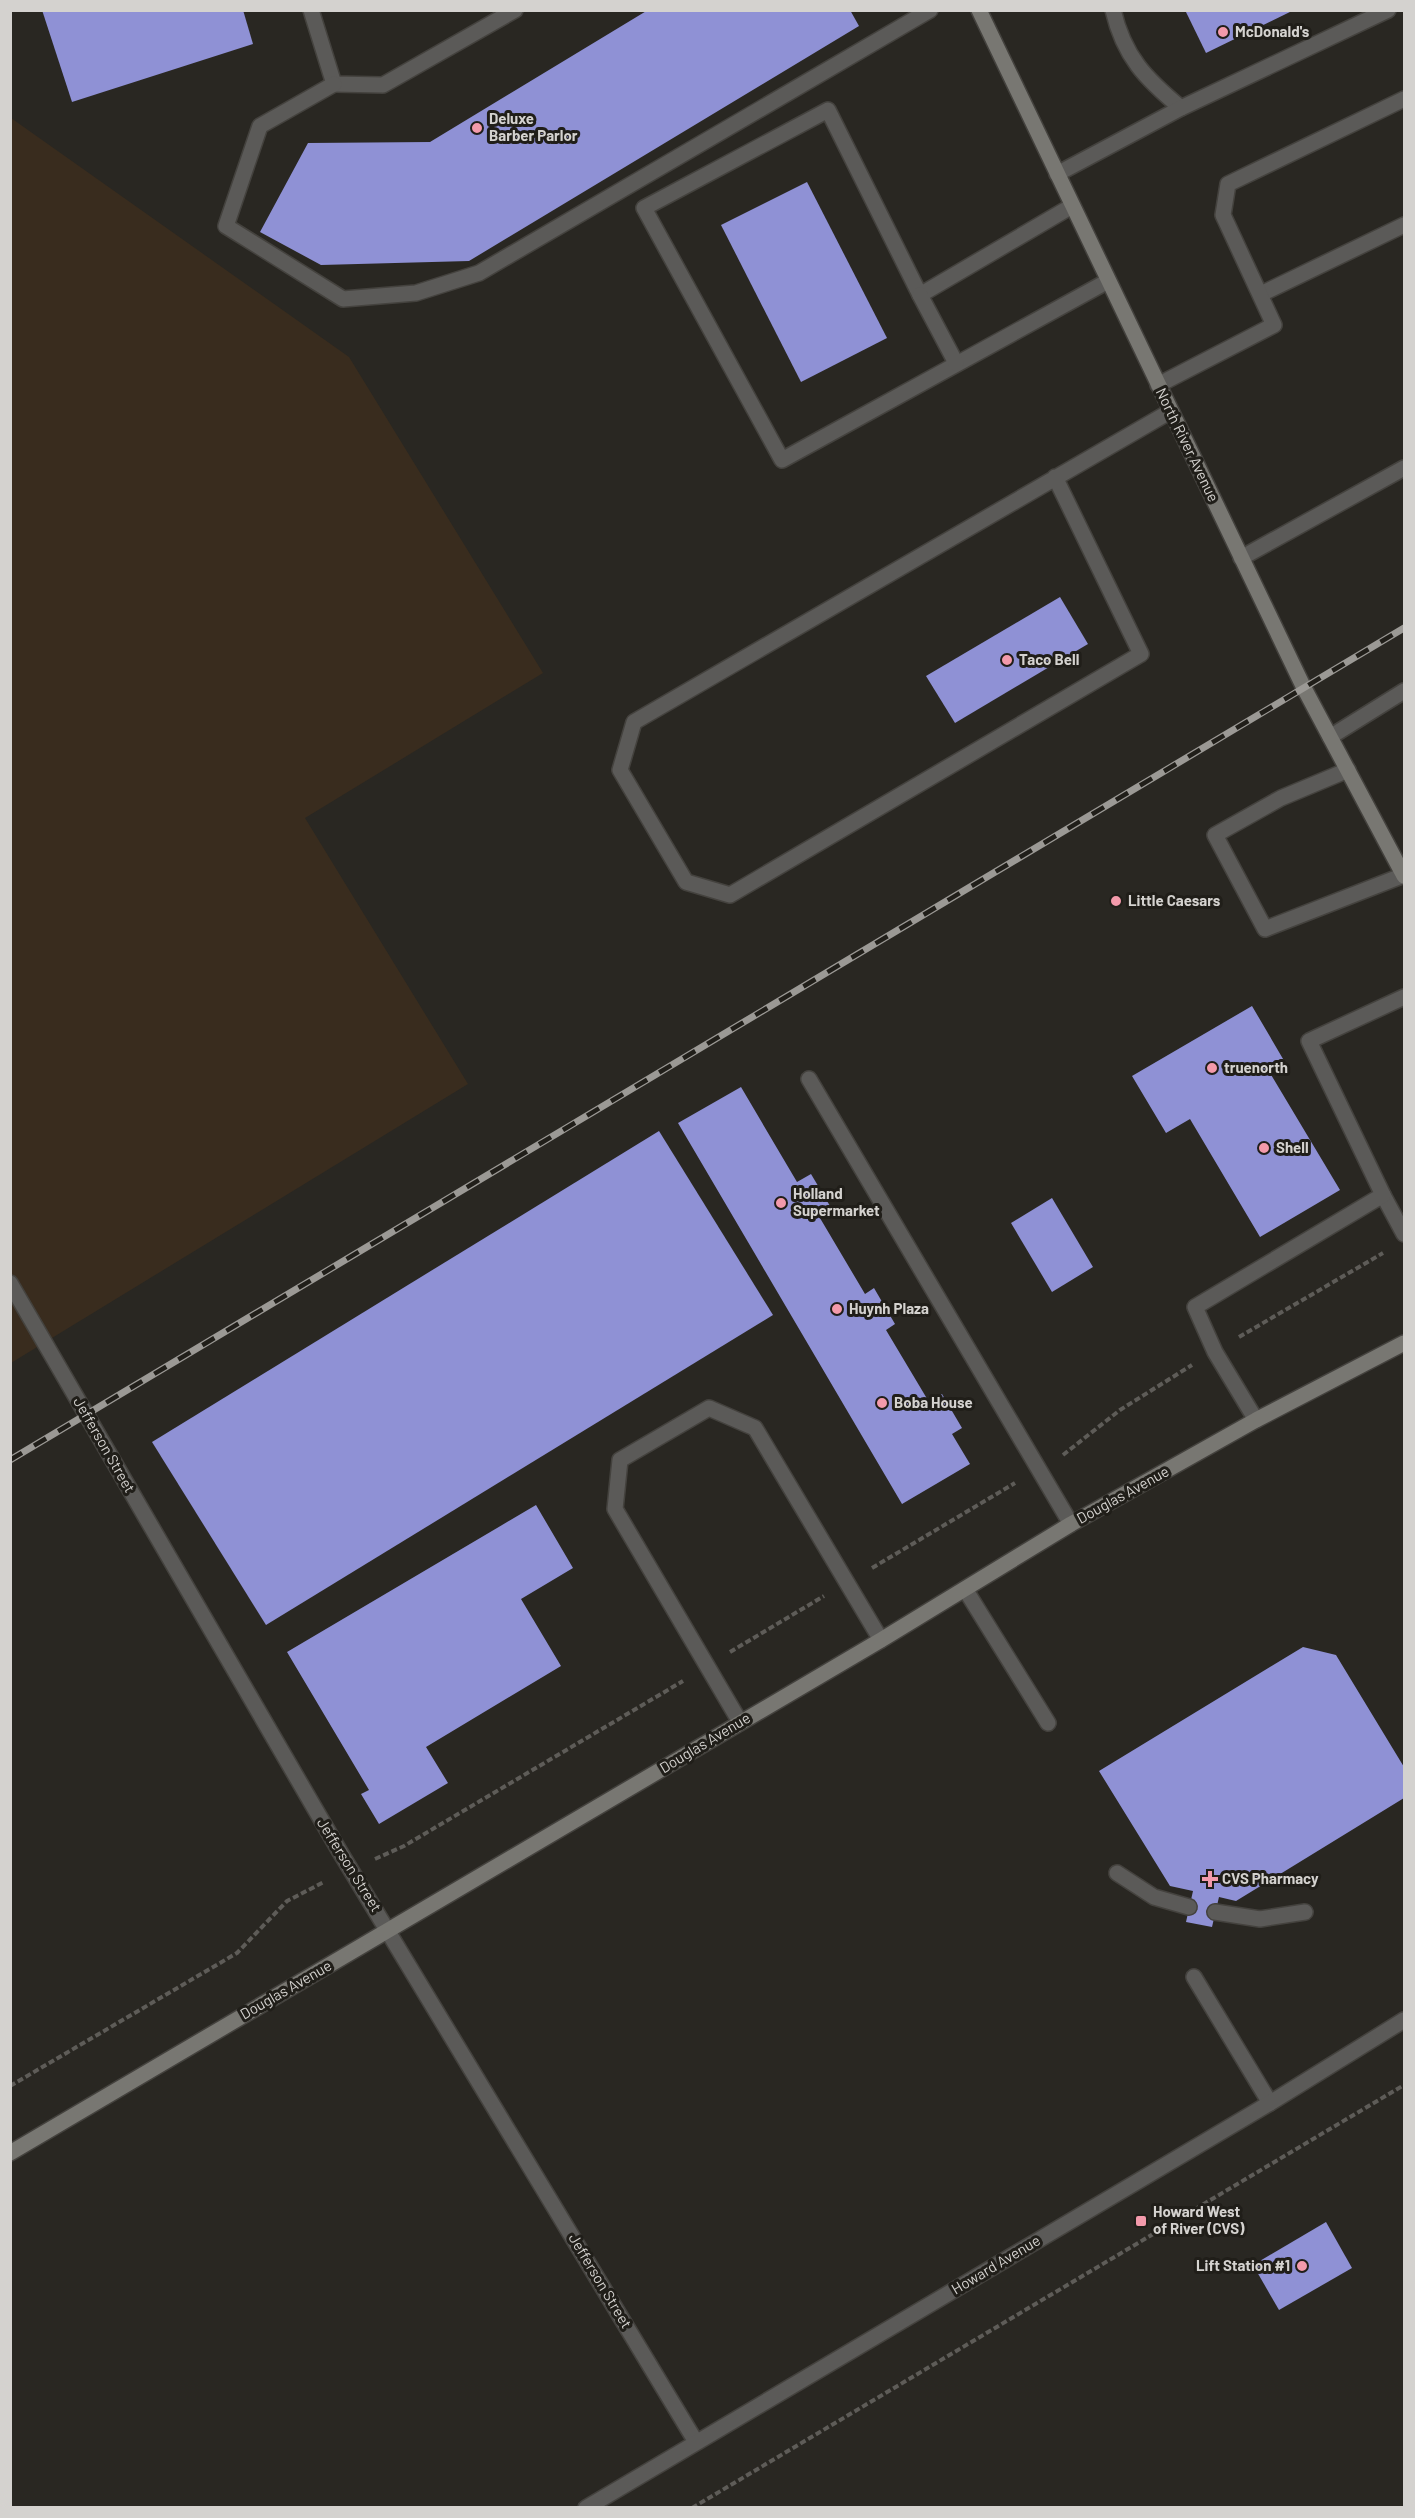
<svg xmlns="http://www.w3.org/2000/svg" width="1415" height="2518" font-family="Barlow,sans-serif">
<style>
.industrial{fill:#392c1e}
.building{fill:#8f91d5}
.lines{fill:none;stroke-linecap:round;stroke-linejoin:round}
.lane-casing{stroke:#44423e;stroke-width:18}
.street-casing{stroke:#44423e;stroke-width:18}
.secondary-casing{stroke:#44423e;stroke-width:18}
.path{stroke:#5e5c58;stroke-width:4;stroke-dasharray:6 3;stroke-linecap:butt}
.lane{stroke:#5b5a58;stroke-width:15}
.street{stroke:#5b5a58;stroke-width:15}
.secondary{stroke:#787772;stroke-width:15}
.rail-casing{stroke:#9b9995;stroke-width:7}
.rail{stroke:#201e19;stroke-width:4.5;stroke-dasharray:14;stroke-linecap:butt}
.poi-dot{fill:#f39aab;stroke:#201e19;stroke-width:2}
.labels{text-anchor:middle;stroke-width:6;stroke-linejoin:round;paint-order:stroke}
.poi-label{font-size:15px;font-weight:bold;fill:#d4d2cf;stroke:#201e19;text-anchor:start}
.street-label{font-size:15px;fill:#d4d2cf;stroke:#201e19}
</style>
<rect width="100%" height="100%" fill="#292722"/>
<!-- industrial -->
<path class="industrial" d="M11,118L349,357L543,673L305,818L468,1084L11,1363Z"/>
<!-- building -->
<g class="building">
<path d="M42,10H243L253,44L72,102Z"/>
<path d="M648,10H850L859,26L469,261L321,265L260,232L308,143L430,142Z"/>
<path d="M1185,10H1294L1206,53Z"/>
<path d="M807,182L887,338L801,382L721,225Z"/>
<path d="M1060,597L1088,644L955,723L926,676Z"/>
<path d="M1252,1006L1286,1064L1270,1073L1340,1190L1260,1237L1190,1119L1166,1133L1132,1076Z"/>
<path d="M741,1087L797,1182L811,1174L830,1206L817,1213L865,1294L874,1288L895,1324L886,1330L929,1402L942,1394L962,1428L952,1434L970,1464L902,1504L678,1123Z"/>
<path d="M659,1131L773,1315L266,1625L152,1442Z"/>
<path d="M1052,1198L1093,1267L1052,1292L1011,1223Z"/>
<path d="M536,1505L573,1568L521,1599L561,1666L426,1747L448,1783L379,1824L361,1794L369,1790L287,1652Z"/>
<path d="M1303,1647L1336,1655L1404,1767V1798L1236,1901L1219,1897L1212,1927L1186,1922L1193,1891L1170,1886L1099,1771Z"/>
<path d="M1326,2222L1352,2268L1279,2310L1253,2265Z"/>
</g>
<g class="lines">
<defs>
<g id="lane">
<path d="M311,10L334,84L383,85L515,10"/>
<path d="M1113,10C1124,57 1146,79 1181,108"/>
<path d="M334,84L260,126L226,226L343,299L416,293L479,273L930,10"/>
<path d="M1057,174L1181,108L1388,10"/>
<path d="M1072,206L920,295L828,110L644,208L782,460L1108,281"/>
<path d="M1261,294L1404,225"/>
<path d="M920,295L956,363"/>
<path d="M1158,385L1274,325L1223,215L1228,184L1404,99"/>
<path d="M1055,477L1141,654L730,895L686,882L620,770L634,722L1171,411"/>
<path d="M1241,558L1404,468"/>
<path d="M1330,737L1404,691"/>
<path d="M1348,770L1281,798L1215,835L1265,929L1404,875"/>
<path d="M809,1079L1071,1524"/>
<path d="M1383,1195L1404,1234"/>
<path d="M1256,1420L1215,1352L1195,1307L1383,1195L1309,1041L1404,997"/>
<path d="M965,1589L1048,1723"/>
<path d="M740,1722L615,1509L620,1460L709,1408L755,1428L881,1640"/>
<path d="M1117,1873L1154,1897L1189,1907"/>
<path d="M1215,1912L1260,1919L1305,1912"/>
<path d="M1194,1977L1270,2103"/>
</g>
<g id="street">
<path d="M10,1283L340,1852L696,2442"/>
<path d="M586,2508L1270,2103L1404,2020"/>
</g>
<g id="secondary">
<path d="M979,10L1304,688L1404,876"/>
<path d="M10,2153L881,1640L1071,1524L1256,1420L1404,1343"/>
</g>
</defs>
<!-- lane casing -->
<use href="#lane" class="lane-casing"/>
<!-- street casing -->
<use href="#street" class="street-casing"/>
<!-- secondary casing -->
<use href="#secondary" class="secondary-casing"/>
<!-- path -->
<g class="path">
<path d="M1239,1337L1383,1253"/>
<path d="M1063,1455L1120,1410L1192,1365"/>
<path d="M872,1568L1015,1483"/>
<path d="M730,1652L824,1596"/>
<path d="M375,1859L404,1846L683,1681"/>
<path d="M10,2086L237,1953L287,1901L324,1882"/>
<path d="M692,2508L1404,2085"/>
</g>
<!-- lane -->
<use href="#lane" class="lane"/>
<!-- street -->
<use href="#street" class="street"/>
<!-- secondary -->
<use href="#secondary" class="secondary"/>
<defs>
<path id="rail" d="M10,1460L1404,628"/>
</defs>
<!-- rail casing -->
<use href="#rail" class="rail-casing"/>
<!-- rail -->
<use href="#rail" class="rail"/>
</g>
<!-- markers -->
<g class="poi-dot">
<circle cx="1223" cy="32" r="6"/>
<circle cx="477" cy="128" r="6"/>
<circle cx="1007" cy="660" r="6"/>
<circle cx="1116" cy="901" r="6"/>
<circle cx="1212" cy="1068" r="6"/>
<circle cx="1264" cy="1148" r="6"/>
<circle cx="781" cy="1203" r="6"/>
<circle cx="837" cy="1309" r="6"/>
<circle cx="882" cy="1403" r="6"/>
<path d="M1207 1870h6v6h6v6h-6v6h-6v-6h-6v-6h6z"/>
<rect x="1135" y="2215" width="12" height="12" rx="3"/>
<circle cx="1302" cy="2266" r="6"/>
</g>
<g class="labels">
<!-- poi labels -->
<g class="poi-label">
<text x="1235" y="37">McDonald's</text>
<text x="489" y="124">Deluxe<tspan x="489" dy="17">Barber Parlor</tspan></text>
<text x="1019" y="665">Taco Bell</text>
<text x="1128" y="906">Little Caesars</text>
<text x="1224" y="1073">truenorth</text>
<text x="1276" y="1153">Shell</text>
<text x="793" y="1199">Holland<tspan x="793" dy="17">Supermarket</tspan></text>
<text x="849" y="1314">Huynh Plaza</text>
<text x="894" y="1408">Boba House</text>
<text x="1222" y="1884">CVS Pharmacy</text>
<text x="1153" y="2217">Howard West<tspan x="1153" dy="17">of River (CVS)</tspan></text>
<text x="1290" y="2271" text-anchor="end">Lift Station #1</text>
</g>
<!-- street labels -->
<g class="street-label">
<text transform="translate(1187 445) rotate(64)" y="5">North River Avenue</text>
<text transform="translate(104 1445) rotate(60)" y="5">Jefferson Street</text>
<text transform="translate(1123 1495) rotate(-29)" y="5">Douglas Avenue</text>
<text transform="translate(705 1743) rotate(-31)" y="5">Douglas Avenue</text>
<text transform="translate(349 1865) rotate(58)" y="5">Jefferson Street</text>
<text transform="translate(286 1990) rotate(-30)" y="5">Douglas Avenue</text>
<text transform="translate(996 2265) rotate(-31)" y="5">Howard Avenue</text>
<text transform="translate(600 2281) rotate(59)" y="5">Jefferson Street</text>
</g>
</g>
<!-- border -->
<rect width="1415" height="2518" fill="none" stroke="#d4d2cf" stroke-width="24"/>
</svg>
